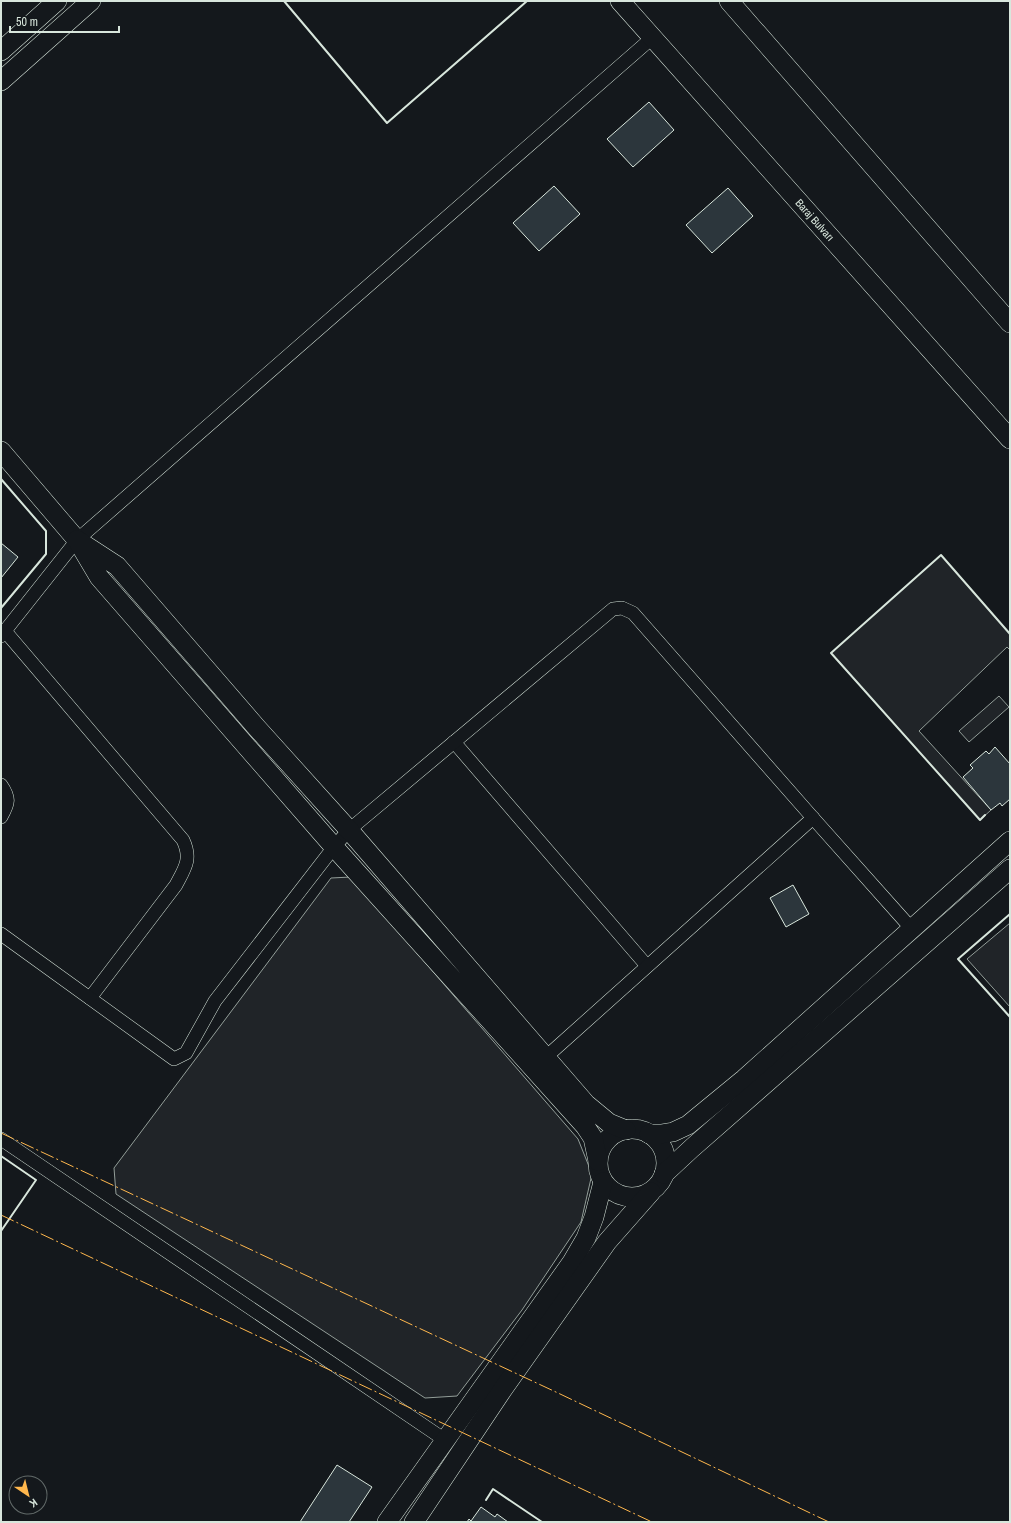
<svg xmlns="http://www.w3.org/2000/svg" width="1011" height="1523" font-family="'Archivo Narrow',sans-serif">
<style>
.green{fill:#202428;stroke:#939e99}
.building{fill:#2c363c;stroke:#d8e6dc}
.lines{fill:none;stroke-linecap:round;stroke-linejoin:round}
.street-casing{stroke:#d8e6dc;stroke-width:14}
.secondary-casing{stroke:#d8e6dc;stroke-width:20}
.street{stroke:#14181c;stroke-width:13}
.secondary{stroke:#14181c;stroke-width:19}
.wall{stroke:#d8e6dc;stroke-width:2}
.power{stroke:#ffb74d;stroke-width:1;stroke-dasharray:14 3 2 3;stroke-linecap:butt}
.labels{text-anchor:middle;stroke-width:3;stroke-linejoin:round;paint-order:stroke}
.street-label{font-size:11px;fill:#d8e6dc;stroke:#14181c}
</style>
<rect width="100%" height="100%" fill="#14181c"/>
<!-- green -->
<g class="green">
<path d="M941,555L1010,634V650L1007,647L919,731L991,810L980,820L831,653Z"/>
<path d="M999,696L1009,707L969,742L959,731Z"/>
<path d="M351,877L578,1139L592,1174L581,1222L522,1310L457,1396L425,1398L116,1194L114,1168L331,878Z"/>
<path d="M1010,923V1007L967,959Z"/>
</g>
<!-- building -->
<g class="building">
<path d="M649,102L674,130L633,167L607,139Z"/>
<path d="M554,186L580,214L539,251L513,223Z"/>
<path d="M728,188L753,216L712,253L686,225Z"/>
<path d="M1,543L18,557L1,578Z"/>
<path d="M995,747L1010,764V799L1002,806L1000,803L991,810L963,777L973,768L970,765L986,751L989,754Z"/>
<path d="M793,885L809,914L786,927L770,898Z"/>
<path d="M337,1465L372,1487L349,1522H300Z"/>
<path d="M481,1507L495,1517L497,1514L508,1522H467L469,1519L471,1521Z"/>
</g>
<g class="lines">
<defs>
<g id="street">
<path d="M5,631L183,840C192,859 185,868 176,885L90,998"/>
<path d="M1,636L77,540L652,38"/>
<path d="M454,742L647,966"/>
<path d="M1,785C10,798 9,803 1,817"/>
<path d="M1,934L174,1059L186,1053L215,1001L334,847L349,830L613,609L622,608L633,613L813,818L911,928"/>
<path d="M546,1057L813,818"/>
<path d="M1,1139L445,1440"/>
</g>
<g id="secondary">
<path id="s1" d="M620,1L1010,439"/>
<path d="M729,1L1010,323"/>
<path d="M1,51L57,1"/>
<path d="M1,81L91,1"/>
<path d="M1,451L77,540"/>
<circle cx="632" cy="1163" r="34"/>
<path d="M649,1134H661L673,1132L688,1125L744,1079L1010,841"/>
<path d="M598,1161L593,1138L585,1126L334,847L99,577L77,540L117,566L257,728L349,830L586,1104L609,1123L626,1130"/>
<path d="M664,1174L692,1148L1010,869"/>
<path d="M387,1522L572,1262L586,1238L594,1217L603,1182"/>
<path d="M414,1522L503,1389L607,1242L651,1192"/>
</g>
</defs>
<!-- street casing -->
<use href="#street" class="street-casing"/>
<!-- secondary casing -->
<use href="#secondary" class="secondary-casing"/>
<!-- street -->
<use href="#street" class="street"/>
<!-- secondary -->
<use href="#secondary" class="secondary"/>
<!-- wall -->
<g class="wall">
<path d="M284,1L387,123L527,1"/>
<path d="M1,479L46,531V554L1,608"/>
<path d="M985,815L980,820L831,653L941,555L1010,634"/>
<path d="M1010,914L958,959L1010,1017"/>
<path d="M1,1156L36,1180L1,1231"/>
<path d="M486,1500L493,1489L542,1522"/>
</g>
<!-- power -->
<g class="power">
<path d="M1,1133L558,1393L829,1522"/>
<path d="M1,1215L652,1522"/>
</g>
</g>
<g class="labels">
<!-- street labels -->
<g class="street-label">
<text dy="4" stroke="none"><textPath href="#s1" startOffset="293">Baraj Bulvarı</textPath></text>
</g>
</g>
<!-- border -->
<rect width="1011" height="1523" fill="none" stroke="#d8e6dc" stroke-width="4"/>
<!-- north arrow -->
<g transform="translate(28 1495) rotate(145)"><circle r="19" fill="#14181c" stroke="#626a69"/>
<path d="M0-3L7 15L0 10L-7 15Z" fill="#ffb74d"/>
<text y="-6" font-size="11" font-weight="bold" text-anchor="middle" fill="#d8e6dc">K</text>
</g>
<!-- scale -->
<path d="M10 26v6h109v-6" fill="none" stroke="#d8e6dc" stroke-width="2"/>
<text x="16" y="26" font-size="12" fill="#d8e6dc" stroke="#14181c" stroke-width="3" paint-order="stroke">50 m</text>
</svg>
